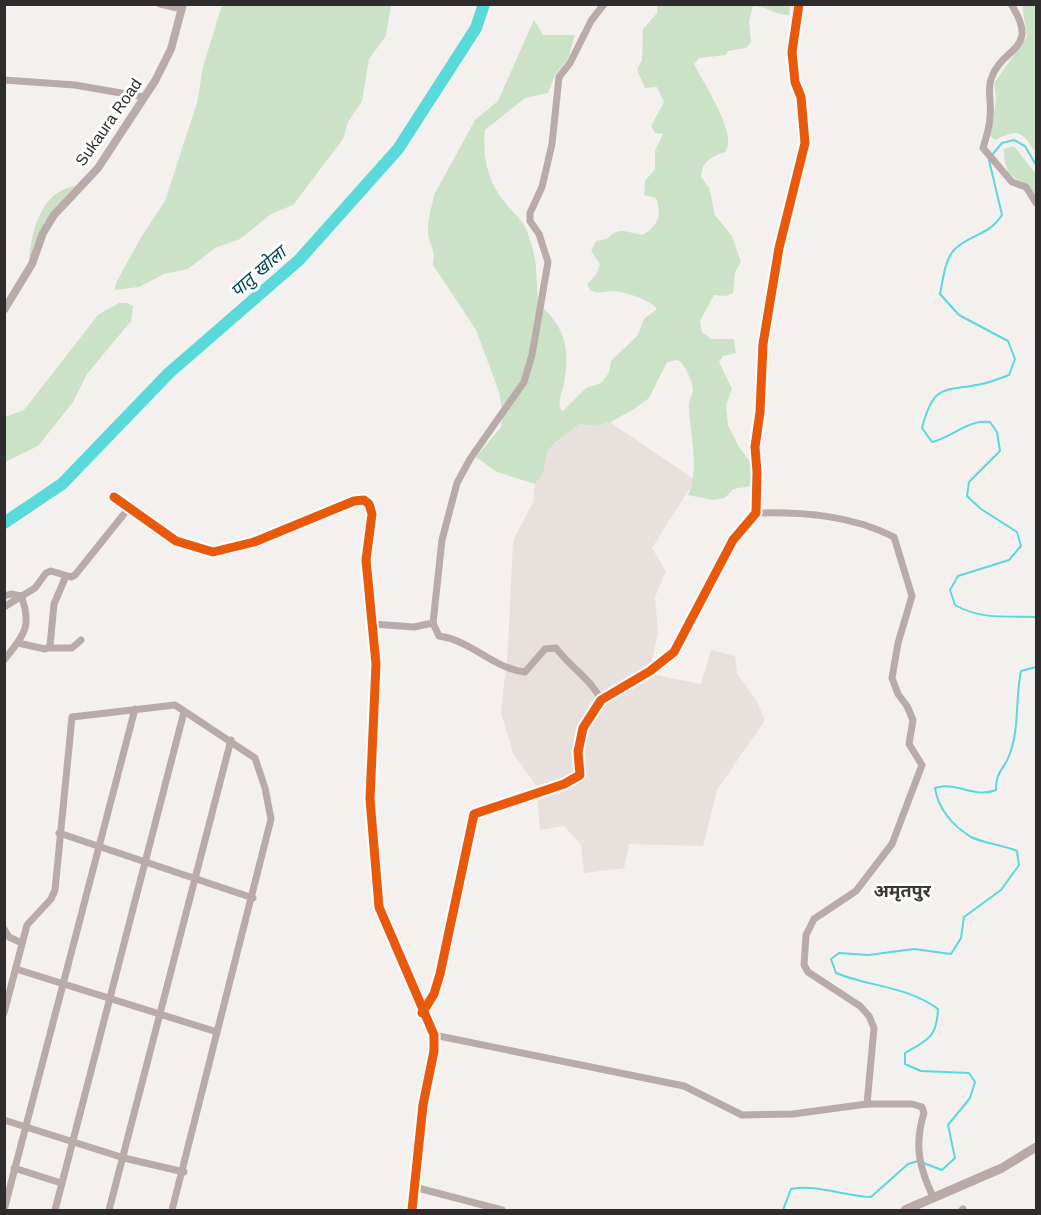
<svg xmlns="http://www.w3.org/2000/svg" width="1041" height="1215" font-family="Helvetica,'Noto Sans Devanagari',sans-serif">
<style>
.built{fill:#e8e0dd}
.green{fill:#cce2c6}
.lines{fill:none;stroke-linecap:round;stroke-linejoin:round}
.stream{stroke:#59d9da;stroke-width:2}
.river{stroke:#59d9da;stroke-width:12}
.minor{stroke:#baabab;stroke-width:7}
.tertiary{stroke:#baabab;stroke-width:8}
.secondary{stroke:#b9aaa9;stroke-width:9}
.cycleway-casing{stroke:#fefdfd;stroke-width:13}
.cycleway{stroke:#e8590c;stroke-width:9}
.labels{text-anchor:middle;stroke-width:6;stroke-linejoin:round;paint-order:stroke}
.street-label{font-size:16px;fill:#2e2c2c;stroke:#fefdfd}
.water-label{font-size:18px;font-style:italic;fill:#00494b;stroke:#fefdfd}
.neighbourhood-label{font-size:18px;font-weight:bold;fill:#3b3735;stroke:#fefdfd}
</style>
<rect width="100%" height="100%" fill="#f3f0ee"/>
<!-- built -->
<path class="built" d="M610,422L695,480L652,548L666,571L655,597L658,632L651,665L655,675L701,684L711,650L735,656L737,673L756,700L765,720L717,790L703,846L629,844L624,868L584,873L581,845L564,826L540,830L536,786L513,753L501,713L508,648L513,541L533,502L535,484L542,473L547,452L572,428L579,424L596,426Z"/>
<!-- green -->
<g class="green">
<path d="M222,5H391L386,36L369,59L362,101L348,122L343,139L293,205L271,214L240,239L215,248L188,269L164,274L139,287L115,290L116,283L140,239L165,201L197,103L203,67Z"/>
<path d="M657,5H790L789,15C773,15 767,6 753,6L749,21L751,42L746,48L728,51L726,55L699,58L694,64C702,81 739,135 725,152C711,157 702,161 701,177L709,188L715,215L732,236L741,262L735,272L733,293L726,296L714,295L700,321L702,332L711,339H734L736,353L723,356L719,362L732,389L726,405L728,425L739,447L751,463L754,470L752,486L733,489L725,498L713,500L688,495C700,468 690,436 689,407C688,401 693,395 693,389C692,381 685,364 678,360L667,362L649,398L633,410L610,422L596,426L579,424L556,442L547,452L543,473L535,484L497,472L476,457L501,427L503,415L499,392L476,330L433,265L434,254L428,235V223L434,195L475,120L498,101L534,20L543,35H575L568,59L555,75L548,93L525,98L485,130C482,158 488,182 506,204C513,212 522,220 526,229C538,257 536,274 538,302C562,326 570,342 565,377C564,389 558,397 560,409L563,411L586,388L601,383L609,373L611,361L638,335L644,319L657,309C651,300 625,292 613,291C603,291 599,295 590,290L587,284L596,275L600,264L591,251L596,241L607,239C619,225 628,233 643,235C659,224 662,216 656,198L644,195L645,181L655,169V151L663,134L655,133L651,126L664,102L657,87L645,88L637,70L642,60L643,29L657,13Z"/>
<path d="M1022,5H1036V154C1024,133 1020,127 995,140L990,136L996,100L994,83L1027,37Z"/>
<path d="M1014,146L1036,174V196C1022,173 1004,186 1004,149Z"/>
<path d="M75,186L52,213L29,260C32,231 40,192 75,186Z"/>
<path d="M119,303H127L133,306L131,321L87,374L73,402L38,446L5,462V417L24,410L98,315Z"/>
</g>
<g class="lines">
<!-- stream -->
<g class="stream">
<path d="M992,155L1002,143L1014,140L1025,146L1036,165"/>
<path d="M989,160L1002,215C989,235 974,233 957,247C945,256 943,280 940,294L959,315L1008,341L1015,359L1009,375C1001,378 991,382 982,384C944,392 934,382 922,428L932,442C953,437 968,419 990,422L997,432L1000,451L969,482L967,496L981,509L1017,532L1021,546L1009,560L958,576L950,590L955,605C981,620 1007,616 1036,617"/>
<path d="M783,1210L791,1189C814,1184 845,1196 871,1197L908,1164L918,1161L942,1170L955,1158L948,1125L970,1098L975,1082L969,1073L921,1071L905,1064V1053C928,1040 937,1037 938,1009C907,986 870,987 836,973L831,959L839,953L868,955L914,949L951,954L961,938L964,917L1001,890L1019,865L1017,851C1004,845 982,843 971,837C953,826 938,809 935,788C956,781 975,799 996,790C996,771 1003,771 1009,756C1020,728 1015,700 1021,671L1036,667"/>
</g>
<!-- river -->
<path class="river" d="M4,523L62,484L169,373L299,260L398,149L476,28L484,4"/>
<!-- minor -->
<g class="minor">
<path d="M160,4L182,9"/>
<path d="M1011,4C1041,51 1002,46 991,79C987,91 992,104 990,116C990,127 986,138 983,148L1012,182L1026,187L1036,203"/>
<path d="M4,80L75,85L144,97"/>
<path d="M114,497L176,541L213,552L254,542L354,501L364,500L369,504L372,514L366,560L376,664L370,799L379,907L434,1035V1051L423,1105L412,1210"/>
<path d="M756,513C803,512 851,515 894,537L912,596L898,643L892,678L898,694L907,706L913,720L909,744L922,765L892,844L856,891L814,919L806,935L804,965L808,972L860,1006L869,1016L874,1028L867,1104H912L922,1107L924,1113C914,1145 919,1167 933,1197"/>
<path d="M4,596L11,594L21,596C33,627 23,636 4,660"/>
<path d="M4,607L35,588L46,573L51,571L71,577L75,575L128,509"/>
<path d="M433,623L439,636C471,640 494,669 525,672L545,649L556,648C570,667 591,679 601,700"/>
<path d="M373,624L414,627L433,623L442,540L457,483L470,459L524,382L532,355L548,262L539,234L530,221V213L542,187L552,144L559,77L570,63L591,21L604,4"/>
<path d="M18,643L45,649L50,646L54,604L66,576"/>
<path d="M48,648H72L81,640"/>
<path d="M59,833L253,898"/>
<path d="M4,929L9,937L22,943"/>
<path d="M16,969L217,1032"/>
<path d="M4,1013L27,925L51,899L55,890L72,717L175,705L255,758L265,788L271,819L172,1210"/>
<path d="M422,1013L434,994L440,974L474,814L564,784L580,775L578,752L583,728L601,700L650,671L674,652L733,540L756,513L757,472L755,447L760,412L763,344L779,248L805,143L801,97L795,82L792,52L799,4"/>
<path d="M434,1035L684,1086L742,1115L793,1114L867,1104"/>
<path d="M4,1120L124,1158L184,1172"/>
<path d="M14,1168L61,1183"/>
<path d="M414,1187L502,1210"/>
<path d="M4,1210L135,709"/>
<path d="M55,1210L184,712"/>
<path d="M109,1210L231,740"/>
<path d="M962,1210L963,1209"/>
</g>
<!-- tertiary -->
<path class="tertiary" d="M4,310L32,264L43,233L54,215L98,168L155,81L171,49L183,4"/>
<!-- secondary -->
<path class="secondary" d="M905,1210L1002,1168L1036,1147"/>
<defs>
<g id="cycleway">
<path d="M114,497L176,541L213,552L254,542L354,501L364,500L369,504L372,514L366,560L376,664L370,799L379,907L434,1035V1051L423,1105L412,1210"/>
<path d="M422,1013L434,994L440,974L474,814L564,784L580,775L578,752L583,728L601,700L650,671L674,652L733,540L756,513L757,472L755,447L760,412L763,344L779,248L805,143L801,97L795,82L792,52L799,4"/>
</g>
</defs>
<!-- cycleway casing -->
<use href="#cycleway" class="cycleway-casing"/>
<!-- cycleway -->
<use href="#cycleway" class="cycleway"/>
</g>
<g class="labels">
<!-- street labels -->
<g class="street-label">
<text transform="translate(108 122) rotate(-55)" y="6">Sukaura Road</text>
</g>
<!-- water labels -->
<g class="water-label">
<text transform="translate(258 272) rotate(-41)" y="6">पातु खोला</text>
</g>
<!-- neighbourhood labels -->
<g class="neighbourhood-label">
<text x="902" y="897">अमृतपुर</text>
</g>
</g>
<!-- border -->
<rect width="1041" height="1215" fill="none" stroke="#2e2c2c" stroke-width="12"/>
</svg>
